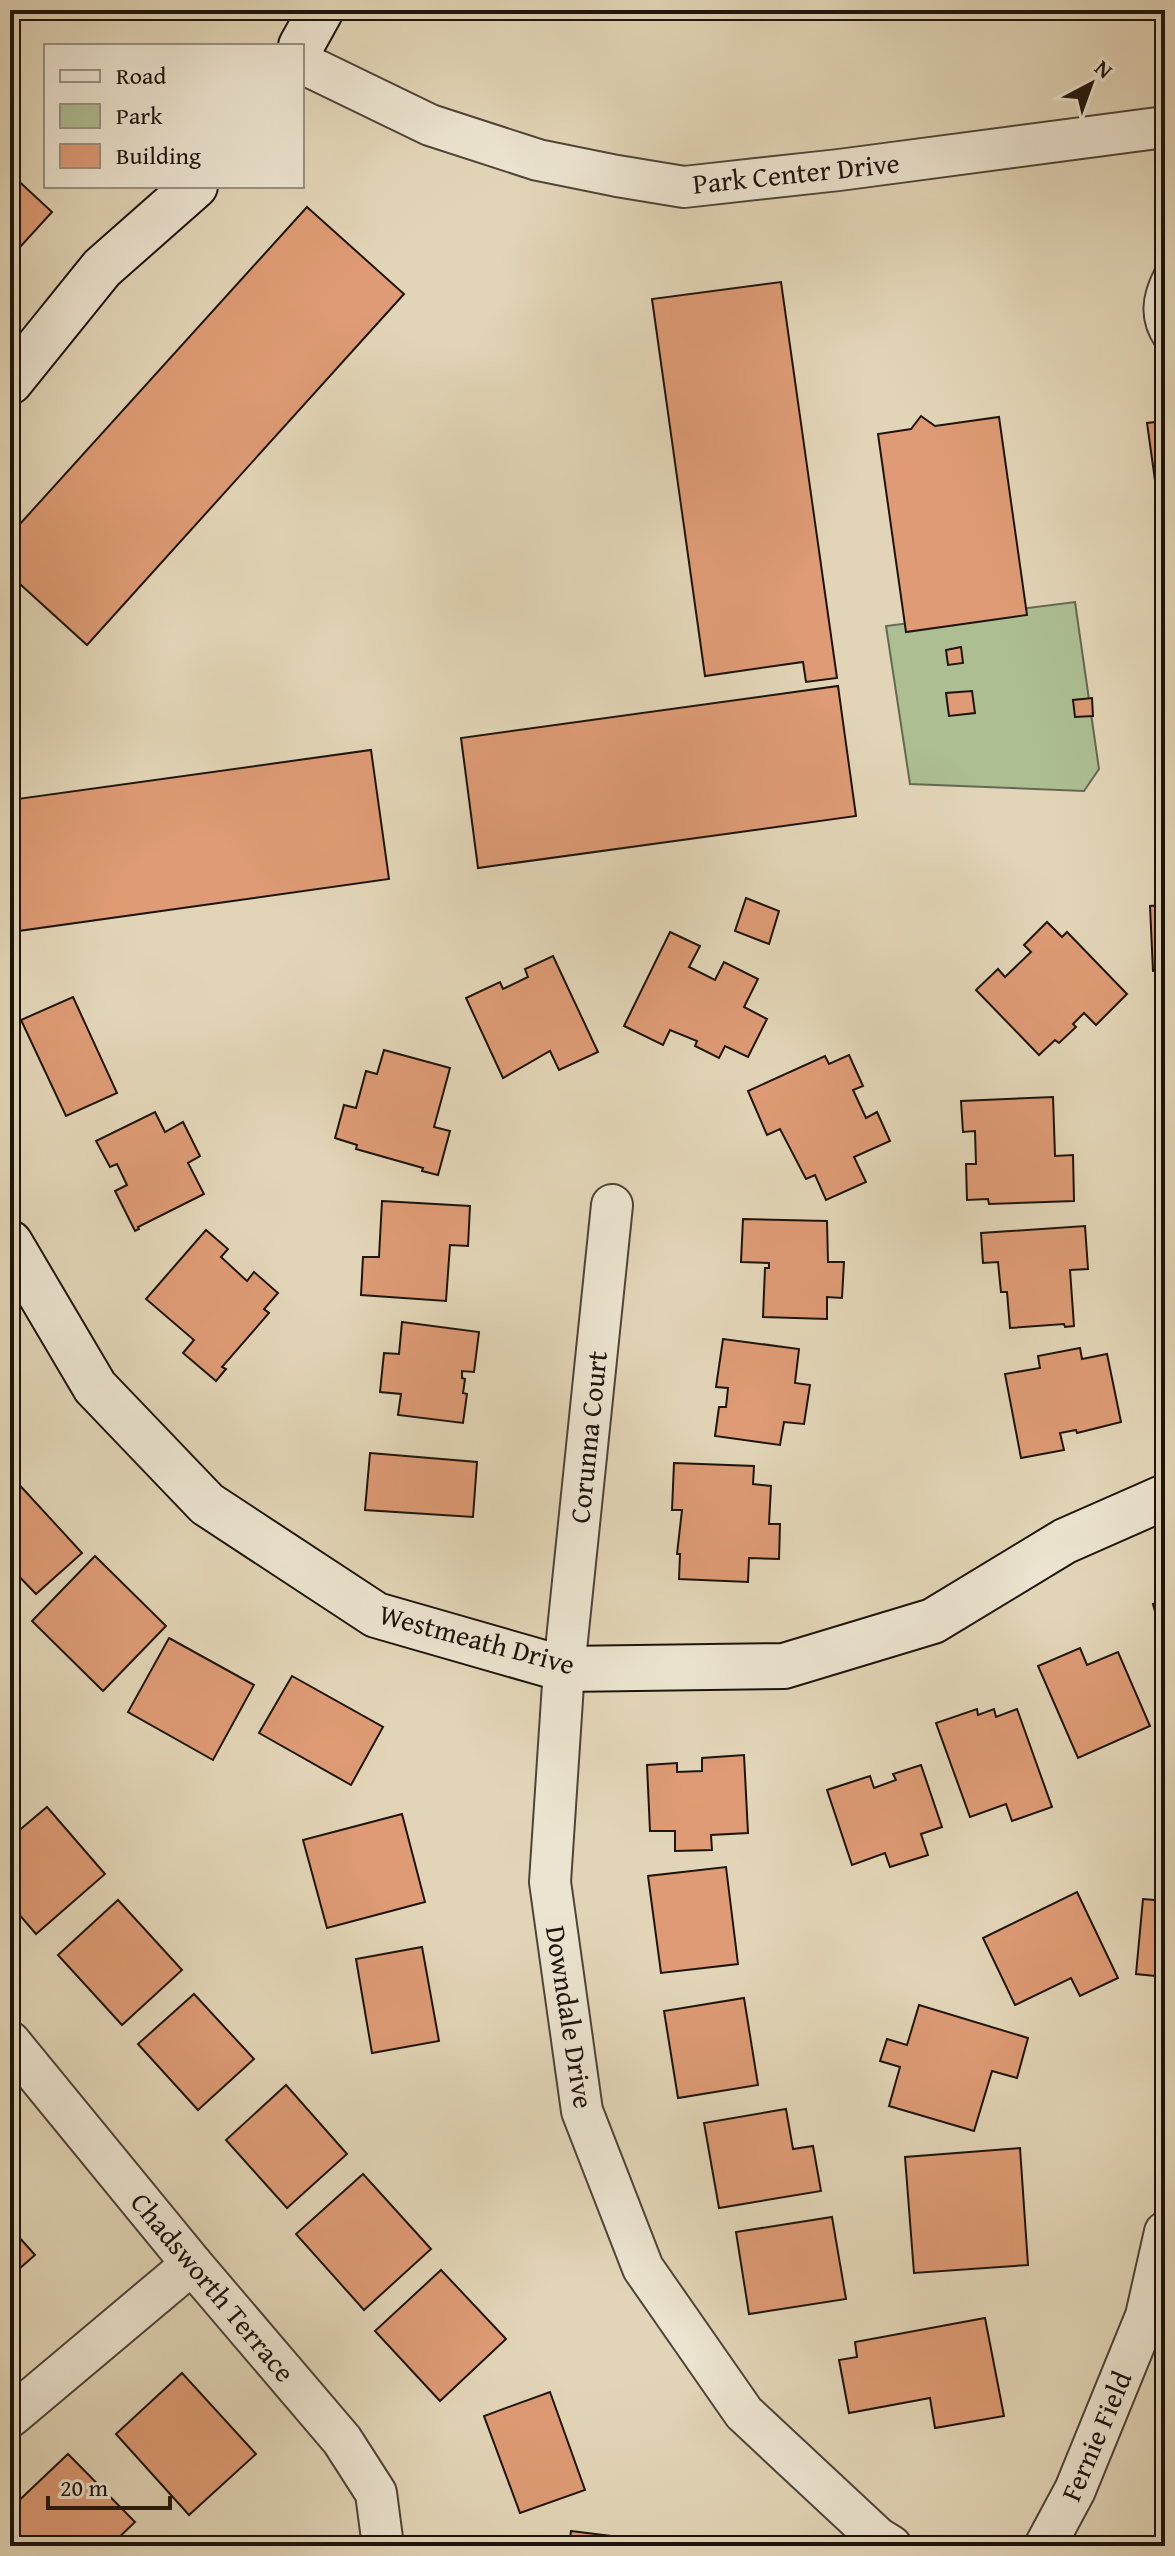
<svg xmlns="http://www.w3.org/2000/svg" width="1175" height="2556" font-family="'Gentium Book Plus',serif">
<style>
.green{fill:#adbe93;stroke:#656950;stroke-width:2}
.building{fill:#de9b75;stroke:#1d140c;stroke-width:2}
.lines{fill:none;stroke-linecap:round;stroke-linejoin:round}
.lane-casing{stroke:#4e4437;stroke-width:24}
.street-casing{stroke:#4e4437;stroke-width:44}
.secondary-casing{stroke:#1d140c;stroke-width:48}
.lane{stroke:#ece4d0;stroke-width:20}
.street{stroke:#ece4d0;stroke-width:40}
.secondary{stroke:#ece4d0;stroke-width:44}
.labels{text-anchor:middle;stroke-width:7;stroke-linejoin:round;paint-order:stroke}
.street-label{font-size:28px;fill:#1d140c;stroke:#ece4d0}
</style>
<rect width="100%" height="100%" fill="#e2d5b7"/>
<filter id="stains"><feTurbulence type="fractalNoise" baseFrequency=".0025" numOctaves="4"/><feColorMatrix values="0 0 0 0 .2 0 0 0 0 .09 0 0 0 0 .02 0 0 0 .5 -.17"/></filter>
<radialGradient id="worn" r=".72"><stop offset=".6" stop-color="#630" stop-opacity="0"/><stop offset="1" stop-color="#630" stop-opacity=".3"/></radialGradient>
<!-- green -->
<path class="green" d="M1075,602L1099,769L1084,791L910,784L886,626Z"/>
<!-- building -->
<g class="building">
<path d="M10,173L52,212L10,258Z"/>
<path d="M307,207L404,294L87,645L10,575V535Z"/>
<path d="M781,282L837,678L806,682L803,662L705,676L652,299Z"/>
<path d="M921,416L935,426L999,417L1027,615L906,632L878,434L911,429Z"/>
<path d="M1165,421V552L1147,423Z"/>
<path d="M961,647L963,663L948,665L946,650Z"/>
<path d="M838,686L856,816L478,868L461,738Z"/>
<path d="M972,691L975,713L949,716L946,693Z"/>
<path d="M1092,698L1093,716L1075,717L1073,700Z"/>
<path d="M371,750L389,879L11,932L10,800Z"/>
<path d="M746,898L779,911L769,944L735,931Z"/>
<path d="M1165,905V970L1153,971L1150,906Z"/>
<path d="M1047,922L1062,937L1067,932L1127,994L1096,1025L1084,1013L1073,1024L1076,1027L1059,1043L1055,1040L1039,1055L976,990L998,969L1005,977L1031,952L1024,945Z"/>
<path d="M670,932L700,946L689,967L715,980L724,962L758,979L744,1007L767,1019L748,1057L725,1046L719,1058L695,1046L697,1041L670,1030L663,1045L624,1026Z"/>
<path d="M553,956L598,1052L559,1070L550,1051L503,1078L466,998L500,982L503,989L528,977L525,969Z"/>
<path d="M73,997L117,1093L66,1116L21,1020Z"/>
<path d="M384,1050L450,1068L434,1127L450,1131L438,1175L422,1171L423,1168L356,1149L357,1145L335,1138L344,1105L356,1108L366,1071L377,1074Z"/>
<path d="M849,1055L863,1086L853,1090L866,1118L877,1112L890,1141L854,1157L866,1182L826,1200L815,1175L806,1179L780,1129L767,1135L748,1091L825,1056L829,1064Z"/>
<path d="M1053,1097L1055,1156L1073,1155L1074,1201L989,1204L988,1199L967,1200L966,1164H976L975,1131L963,1132L961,1101Z"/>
<path d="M155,1112L165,1132L183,1122L200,1156L188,1163L204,1194L138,1227L139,1229L135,1231L115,1191L127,1185L117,1164L110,1167L96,1141Z"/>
<path d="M382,1201L470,1206L468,1246L450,1245L446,1301L361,1295L363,1257H379Z"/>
<path d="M743,1219L827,1221L828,1262H844L842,1298L827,1297V1319L763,1317L765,1268H769V1263L741,1262Z"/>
<path d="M1085,1226L1088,1269L1070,1270L1074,1326L1065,1327L1064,1324L1010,1328L1007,1292H1001L998,1262L983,1263L981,1233Z"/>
<path d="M206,1230L228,1249L221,1257L247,1281L254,1272L278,1293L264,1309L269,1313L222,1367L226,1369L216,1381L183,1353L194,1340L146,1299Z"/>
<path d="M402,1322L479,1332L474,1372L462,1371V1378L465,1379L463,1393L467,1394L463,1423L398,1415L401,1394L380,1392L384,1353L399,1354Z"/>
<path d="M723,1339L799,1349L795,1383L810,1385L804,1424L784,1422L780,1445L715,1436L719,1407H726L728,1388L716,1387Z"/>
<path d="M1080,1348L1082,1359L1107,1354L1121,1422L1077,1433L1076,1430L1060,1433L1064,1450L1021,1458L1005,1374L1040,1368L1038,1356Z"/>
<path d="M370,1453L477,1462L473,1517L365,1510Z"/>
<path d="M674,1463L754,1466L753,1484L771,1486L769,1524H780L779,1559L749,1558L748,1582L679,1579L680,1554H677L682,1510H672Z"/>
<path d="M14,1479L82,1553L36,1594L10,1567V1483Z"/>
<path d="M95,1556L166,1626L103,1691L32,1621Z"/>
<path d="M1165,1600V1650L1153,1604Z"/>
<path d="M169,1638L254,1685L213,1760L128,1712Z"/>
<path d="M1080,1648L1087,1665L1118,1652L1150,1726L1078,1758L1038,1666Z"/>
<path d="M292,1676L383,1727L351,1785L259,1733Z"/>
<path d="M977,1709L978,1715L994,1709L996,1717L1017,1709L1052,1807L1012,1821L1006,1804L970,1817L936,1723Z"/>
<path d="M744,1755L748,1833L711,1835L712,1850L675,1851V1831H650L647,1765L677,1763V1772L702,1771V1758Z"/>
<path d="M921,1765L942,1827L921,1834L928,1855L890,1867L885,1853L852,1865L827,1790L870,1776L874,1788L896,1780L893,1774Z"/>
<path d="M47,1807L105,1874L36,1934L10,1904V1838Z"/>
<path d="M402,1814L425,1902L327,1928L303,1840Z"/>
<path d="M726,1867L738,1964L661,1973L648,1876Z"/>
<path d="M1077,1892L1118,1978L1080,1996L1071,1978L1015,2005L983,1938Z"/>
<path d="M1143,1899L1165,1901V1977L1136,1974Z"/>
<path d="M118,1900L182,1970L122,2025L58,1955Z"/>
<path d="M422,1947L439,2041L372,2053L356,1959Z"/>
<path d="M194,1994L254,2059L198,2110L138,2044Z"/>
<path d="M744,1998L758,2085L678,2098L664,2011Z"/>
<path d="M919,2005L1028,2038L1017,2078L992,2071L974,2131L889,2106L900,2067L880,2061L887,2039L907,2045Z"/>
<path d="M286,2085L347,2154L287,2208L226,2140Z"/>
<path d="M786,2109L793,2149L813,2146L821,2191L719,2208L704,2123Z"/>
<path d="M1020,2148L1028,2265L914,2273L905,2157Z"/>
<path d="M363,2174L431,2249L364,2310L296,2234Z"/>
<path d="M832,2217L846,2299L749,2314L736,2232Z"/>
<path d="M10,2227L35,2255L10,2277Z"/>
<path d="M441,2270L506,2339L440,2401L375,2331Z"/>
<path d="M985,2318L1004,2416L935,2428L930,2398L849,2413L839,2360L857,2357L855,2342Z"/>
<path d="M182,2373L256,2454L189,2515L116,2434Z"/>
<path d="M550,2392L585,2490L520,2513L484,2416Z"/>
<path d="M68,2454L135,2522L110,2546H23L10,2532V2509Z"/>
<path d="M1165,2524V2546H1156Z"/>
<path d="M571,2531L668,2543V2546H569Z"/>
</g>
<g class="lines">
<defs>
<path id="lane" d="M1165,273C1153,296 1149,318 1165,341"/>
<g id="street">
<path d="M302,63L430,125L538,160L617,176L684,187L839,170L1165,127"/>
<path d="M612,1205L564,1669L550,1882L582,2111L643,2268L744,2413L878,2538L891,2546"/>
<path d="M10,2042L192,2264L342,2440L376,2493L383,2546"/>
<path d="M10,2417L192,2264"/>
<path d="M1045,2546L1075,2490L1146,2316L1165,2232"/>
</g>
<g id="secondary">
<path d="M301,46L321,10"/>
<path d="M10,382L102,268L195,186"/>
<path d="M10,1243L95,1387L207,1504L376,1615L564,1669L784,1666L933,1621L1065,1541L1165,1497"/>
</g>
</defs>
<!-- lane casing -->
<use href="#lane" class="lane-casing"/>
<!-- street casing -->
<use href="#street" class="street-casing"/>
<!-- secondary casing -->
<use href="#secondary" class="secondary-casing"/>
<!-- lane -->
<use href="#lane" class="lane"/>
<!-- street -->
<use href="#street" class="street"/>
<!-- secondary -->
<use href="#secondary" class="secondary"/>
</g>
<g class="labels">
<!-- street labels -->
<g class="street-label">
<text transform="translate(796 173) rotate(-6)" y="10">Park Center Drive</text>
<text transform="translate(588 1437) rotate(-84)" y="10">Corunna Court</text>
<text transform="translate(477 1639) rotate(15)" y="10">Westmeath Drive</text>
<text transform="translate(570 2017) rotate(81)" y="10">Downdale Drive</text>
<text transform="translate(213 2287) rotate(50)" y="10">Chadsworth Terrace</text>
<text transform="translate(1096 2436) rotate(-67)" y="10">Fernie Field</text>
</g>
</g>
<!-- margin -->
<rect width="1175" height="2556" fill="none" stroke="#e2d5b7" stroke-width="40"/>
<rect x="12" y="12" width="1151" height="2532" fill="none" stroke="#1d140c" stroke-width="4"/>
<rect x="20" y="20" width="1135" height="2516" fill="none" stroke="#1d140c" stroke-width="2"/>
<!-- legend -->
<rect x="44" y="44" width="260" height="144" fill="#ece4d0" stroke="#999182" stroke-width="2"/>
<rect x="60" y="70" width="40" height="12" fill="#ece4d0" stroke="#999182" stroke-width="2"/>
<text x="116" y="84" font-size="24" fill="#1d140c">Road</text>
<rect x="60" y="104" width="40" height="24" fill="#adbe93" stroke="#999182" stroke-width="2"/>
<text x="116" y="124" font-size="24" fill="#1d140c">Park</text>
<rect x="60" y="144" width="40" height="24" fill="#de9b75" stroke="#999182" stroke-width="2"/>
<text x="116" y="164" font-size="24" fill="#1d140c">Building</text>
<!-- north arrow -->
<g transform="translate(1091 84) rotate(41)" stroke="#ece4d0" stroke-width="6" paint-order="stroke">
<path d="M0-6L14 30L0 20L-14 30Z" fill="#1d140c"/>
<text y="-12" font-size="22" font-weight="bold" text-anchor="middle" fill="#1d140c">N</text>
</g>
<!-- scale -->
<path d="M48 2496v12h122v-12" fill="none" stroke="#1d140c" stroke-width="4"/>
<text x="60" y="2496" font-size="24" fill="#1d140c" stroke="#ece4d0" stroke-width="6" paint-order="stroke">20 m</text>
<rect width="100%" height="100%" filter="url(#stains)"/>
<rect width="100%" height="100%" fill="url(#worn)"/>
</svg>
